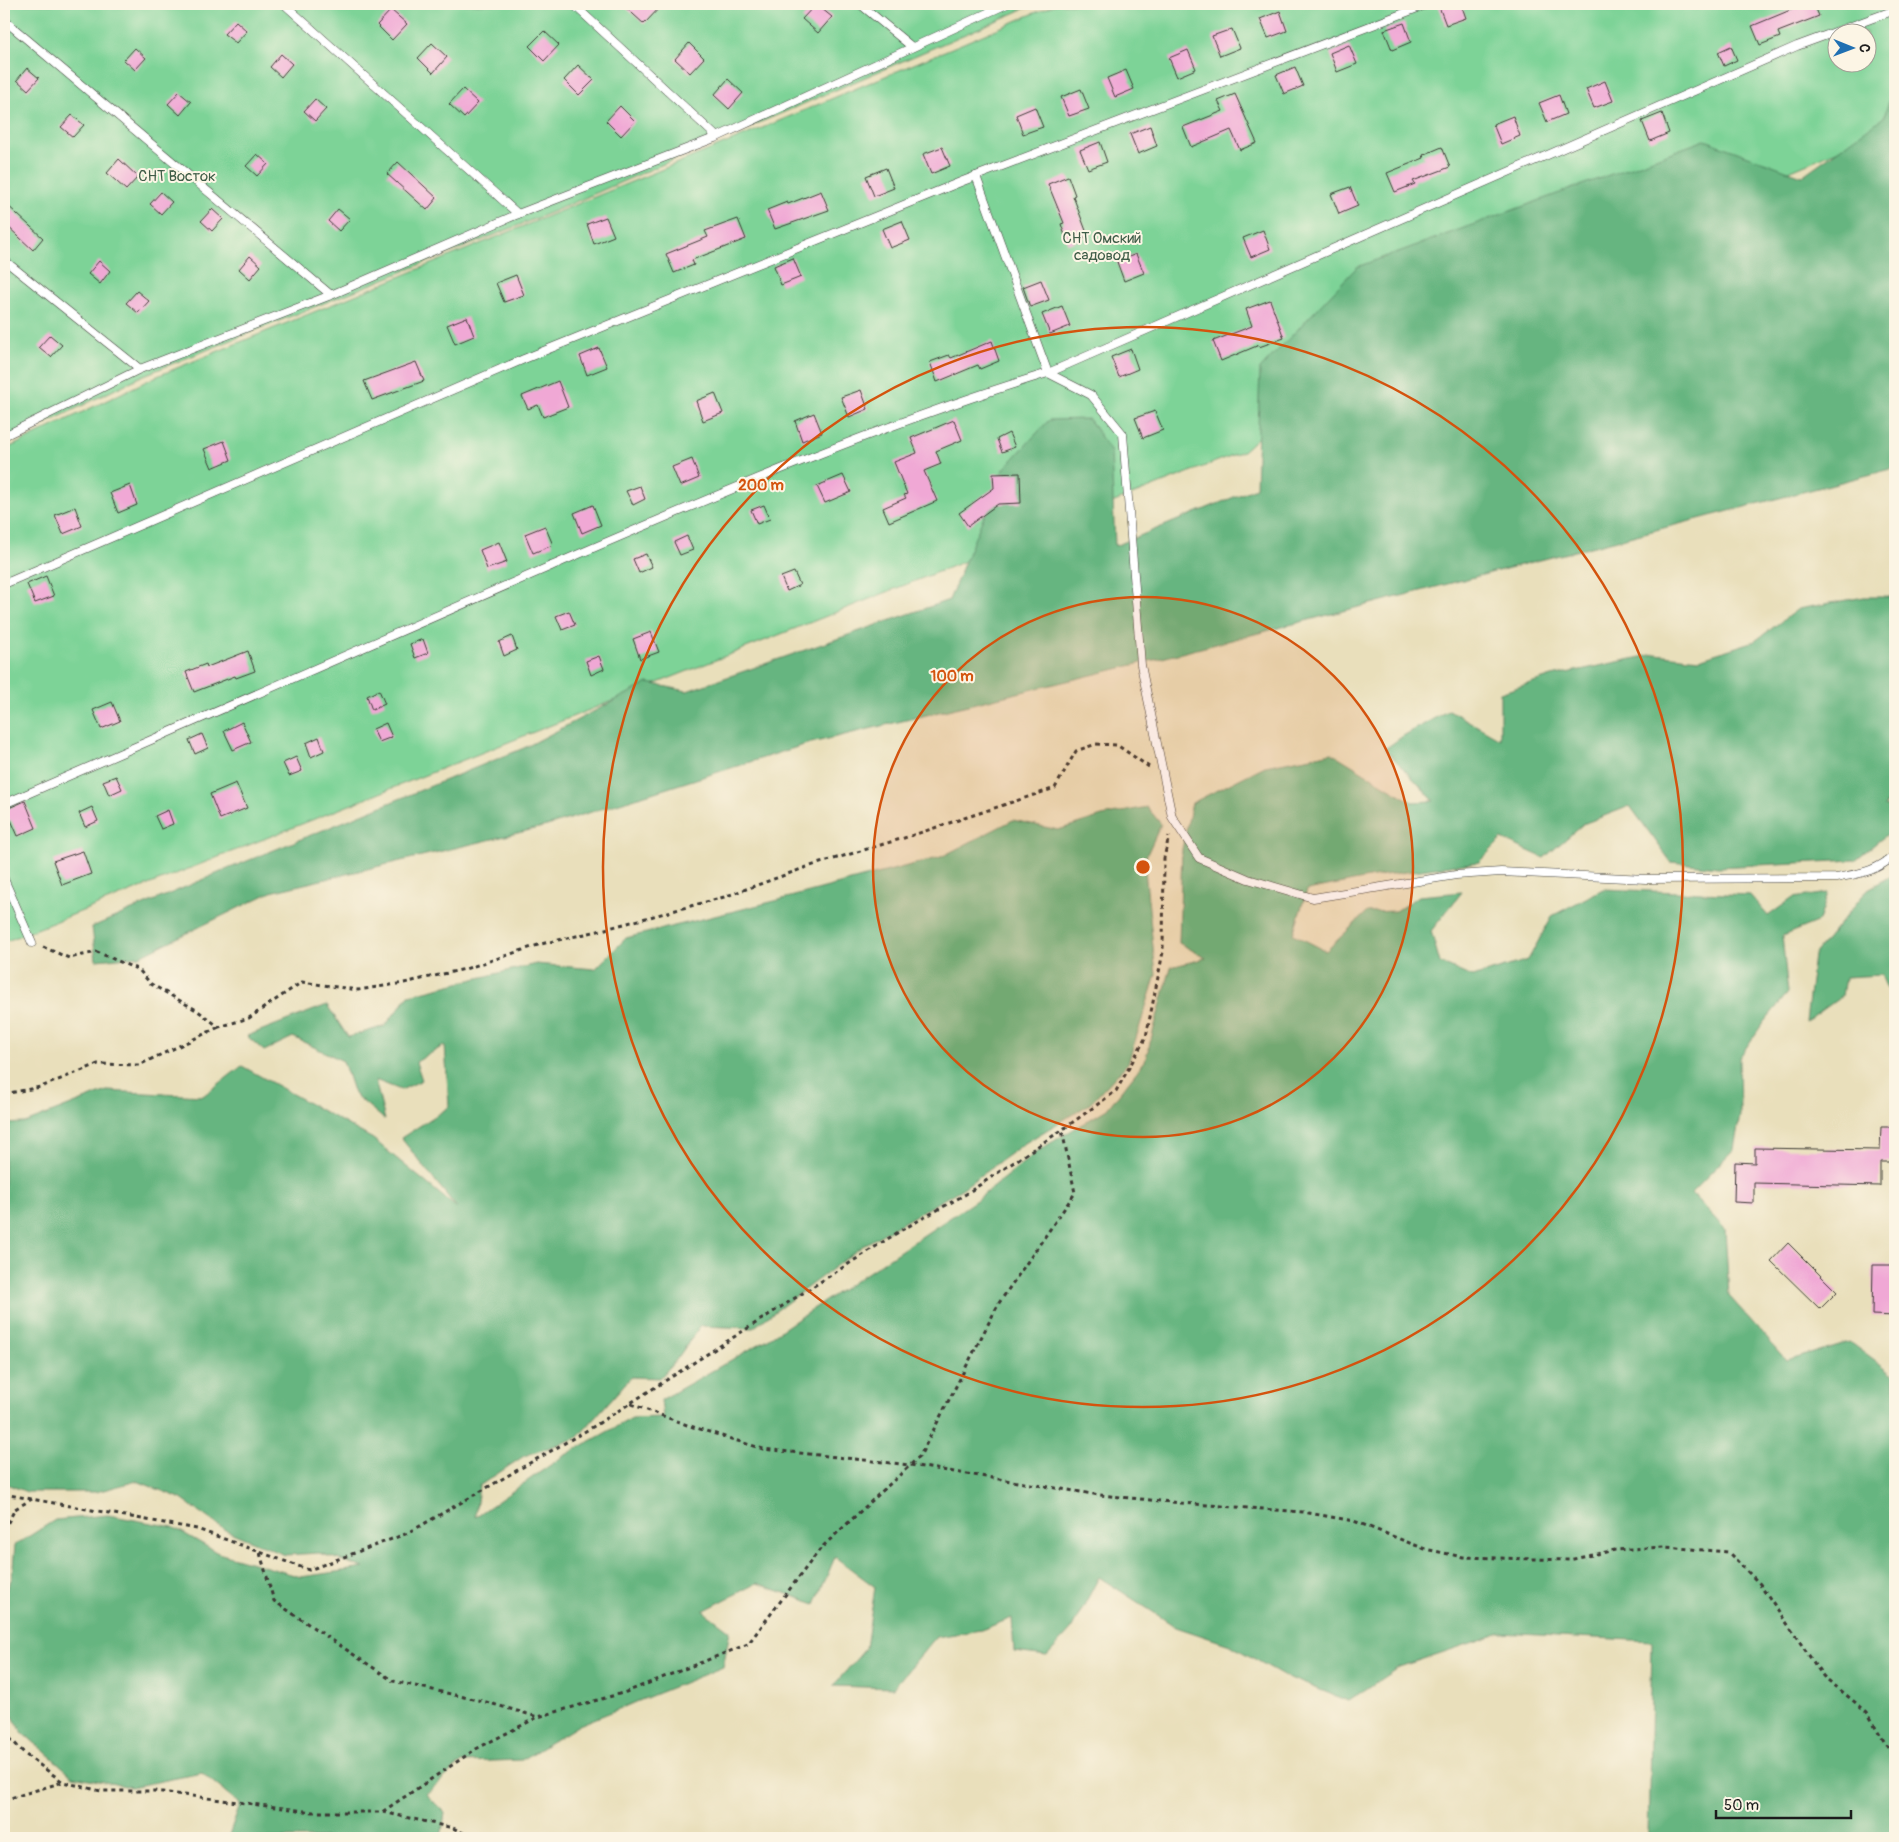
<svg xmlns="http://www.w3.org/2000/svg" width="1899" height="1842" font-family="Pangolin,sans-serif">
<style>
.green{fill:#7dd397;stroke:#4c785a;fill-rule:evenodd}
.forest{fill:#66b580;stroke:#41684e}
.building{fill:#f0a8d5}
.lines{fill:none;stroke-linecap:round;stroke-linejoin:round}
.lane-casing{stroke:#3b3934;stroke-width:9}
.path{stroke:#3b3934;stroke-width:3;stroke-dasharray:4 4;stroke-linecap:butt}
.lane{stroke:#fff;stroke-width:8}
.ring{fill:none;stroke:#d4530e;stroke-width:2.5}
.labels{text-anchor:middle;stroke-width:4;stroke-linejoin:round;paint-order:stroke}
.park-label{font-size:15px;fill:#3e5c47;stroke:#fcf5e5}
.centre{fill:#d4530e;stroke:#fcf5e5;stroke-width:2.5}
.ring-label{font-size:15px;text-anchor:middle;font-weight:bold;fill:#d4530e;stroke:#fcf5e5;stroke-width:4;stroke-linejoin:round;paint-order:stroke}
</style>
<rect width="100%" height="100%" fill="#fcf5e5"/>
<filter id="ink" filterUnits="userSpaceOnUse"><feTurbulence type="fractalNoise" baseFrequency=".02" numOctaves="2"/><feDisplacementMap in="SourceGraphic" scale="10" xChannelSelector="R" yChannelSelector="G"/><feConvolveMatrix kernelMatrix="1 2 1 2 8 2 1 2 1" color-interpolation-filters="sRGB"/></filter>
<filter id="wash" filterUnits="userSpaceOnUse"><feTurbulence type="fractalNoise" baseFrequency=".0096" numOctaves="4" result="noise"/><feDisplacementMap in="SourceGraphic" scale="20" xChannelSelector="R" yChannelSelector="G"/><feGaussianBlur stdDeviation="1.12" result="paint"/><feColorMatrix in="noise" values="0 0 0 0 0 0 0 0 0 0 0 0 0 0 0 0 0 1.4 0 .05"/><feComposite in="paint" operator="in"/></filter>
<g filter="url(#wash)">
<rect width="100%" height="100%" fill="#e9dfbb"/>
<!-- green -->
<g class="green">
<path d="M4,4H1035L552,212L144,375L4,444Z"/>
<path d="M1056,4H1895V126L1669,222L1377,329L1243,451L4,942V450L155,377L741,137ZM1836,32H1866V62H1836Z"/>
</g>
<!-- forest -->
<g class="forest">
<path d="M1895,81V468L1166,657L807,744L547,826L271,892L140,956L96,960L92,927L230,868L524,748L648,683L687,691L949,600L1003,470L1049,420L1089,419L1111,452L1115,546L1256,488L1260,369L1357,267L1705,140L1802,176L1884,117Z"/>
<path d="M1864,597H1895V795L1884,806L1895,808V828L1855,860L1718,867L1671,862L1630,806L1583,824L1544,858L1502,839L1479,862L1384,875L1307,890L1293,934L1326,951L1367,912L1396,911L1419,896L1462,892L1431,931L1440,963L1472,977L1528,960L1552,916L1603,889L1750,895L1768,916L1793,898L1828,893L1819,921L1782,936L1788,993L1763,1023L1739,1058L1740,1115L1734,1149L1691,1193L1725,1229L1729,1296L1787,1361L1849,1342L1895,1376V1838H1648L1652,1641L1501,1633L1399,1667L1348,1701L1285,1676L1230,1645L1176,1627L1099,1577L1071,1630L1047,1656L1014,1652L1012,1618L981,1630L936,1637L893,1688L833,1686L866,1648L875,1587L835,1557L815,1604L757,1583L703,1611L730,1631L723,1667L579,1725L522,1760L462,1762L426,1794L445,1813L441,1838H228L240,1804L202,1773L131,1787L73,1776L22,1732L4,1702V1594L12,1578L15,1545L55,1520L108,1515L173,1527L218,1553L301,1577L364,1568L319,1553L285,1555L225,1530L180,1498L137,1481L96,1492H27L4,1483V1124L25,1123L107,1091L203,1096L242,1066L373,1139L457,1208L401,1138L449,1107L445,1045L416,1062L422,1080L401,1090L375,1080L385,1120L354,1094L343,1061L293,1037L264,1051L247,1036L327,1005L348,1037L385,1026L409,995L536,964L595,969L626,938L779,900L941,857L1013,820L1058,830L1102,816L1147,807L1161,824L1144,861L1156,975L1128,1063L1090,1104L1025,1143L963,1188L864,1245L753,1328L700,1326L677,1359L660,1378L631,1377L577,1438L524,1456L479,1486L475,1517L562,1457L632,1418L663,1417L661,1400L768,1339L978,1199L1039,1150L1107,1109L1145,1061L1171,967L1206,958L1179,943L1182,849L1192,803L1265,766L1332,753L1412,802L1434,801L1385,749L1403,736L1449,710L1500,739V693L1552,676L1655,654L1699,659L1755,641L1798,609Z"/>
<path d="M1895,874V1008L1881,975L1845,977L1842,996L1806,1022L1814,955L1868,889Z"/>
</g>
<g id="blocks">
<!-- building -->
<g class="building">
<path d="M622,4H663L644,24Z"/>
<path d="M816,4L832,17L818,33L802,19Z"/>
<path d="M1438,4H1461L1466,18L1446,25Z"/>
<path d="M1791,4H1814L1819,16L1778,32L1780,37L1760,45L1752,26L1793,9Z"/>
<path d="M391,10L407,24L392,40L377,25Z"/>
<path d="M1280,11L1287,31L1268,38L1260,19Z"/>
<path d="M236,21L247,31L236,43L224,34Z"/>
<path d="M1404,23L1411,42L1392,50L1384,30Z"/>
<path d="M1232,29L1240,48L1220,56L1212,36Z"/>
<path d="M544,31L559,45L544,61L529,46Z"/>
<path d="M432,43L447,57L433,73L418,58Z"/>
<path d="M689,43L704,58L690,73L675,59Z"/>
<path d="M1349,45L1357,64L1337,72L1330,53Z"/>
<path d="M1731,46L1737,60L1724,66L1718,52Z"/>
<path d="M135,48L146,58L135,70L124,60Z"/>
<path d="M1188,50L1196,69L1177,77L1169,58Z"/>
<path d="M281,54L292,64L281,77L270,67Z"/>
<path d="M578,65L594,80L579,95L564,80Z"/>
<path d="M1295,67L1303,86L1284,94L1276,75Z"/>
<path d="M27,68L39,78L28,90L17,80Z"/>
<path d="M1126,70L1134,89L1115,97L1107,78Z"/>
<path d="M728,79L743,93L729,109L714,95Z"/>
<path d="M1605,81L1613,101L1594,108L1586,89Z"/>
<path d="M463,89L478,103L464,118L449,104Z"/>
<path d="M1081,89L1089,109L1069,116L1061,97Z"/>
<path d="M179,92L191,102L180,115L168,104Z"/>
<path d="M1235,94L1257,143L1240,150L1231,130L1191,147L1183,127L1223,111L1218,101Z"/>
<path d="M1559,95L1566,114L1547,122L1539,103Z"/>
<path d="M315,99L326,109L315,121L304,111Z"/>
<path d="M620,106L635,121L621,136L606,121Z"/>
<path d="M1035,107L1043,127L1023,134L1016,115Z"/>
<path d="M1662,113L1669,133L1650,141L1642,121Z"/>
<path d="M72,115L84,125L73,137L61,127Z"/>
<path d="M1513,116L1520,136L1501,144L1493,124Z"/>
<path d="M1150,126L1157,146L1138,154L1130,134Z"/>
<path d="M1100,142L1107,162L1088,169L1080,150Z"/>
<path d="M942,147L950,166L931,174L923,154Z"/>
<path d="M1442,147L1450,167L1413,181L1415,184L1395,192L1387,173L1424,158L1423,155Z"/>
<path d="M257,154L268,164L257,176L246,166Z"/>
<path d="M119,159L138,177L126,190L107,173Z"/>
<path d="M398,162L437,198L427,210L387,174Z"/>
<path d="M886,168L894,188L874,196L866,176Z"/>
<path d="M1068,176L1075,195L1073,196L1088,236L1068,244L1061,224L1064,223L1048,184Z"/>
<path d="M1350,187L1358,206L1339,214L1331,194Z"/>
<path d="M821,191L829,210L775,229L767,210L787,202L788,204Z"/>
<path d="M161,192L172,202L161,214L150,204Z"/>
<path d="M4,202L43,238L33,250L4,223Z"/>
<path d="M212,209L223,219L212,231L201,221Z"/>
<path d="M338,209L350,219L339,231L328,221Z"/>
<path d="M606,217L614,236L594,244L587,224Z"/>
<path d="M738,219L746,239L692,260L694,265L674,273L666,254L708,237L705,231Z"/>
<path d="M902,221L910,240L890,248L882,229Z"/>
<path d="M1263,230L1270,249L1251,257L1243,238Z"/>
<path d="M1136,254L1144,273L1124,281L1117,262Z"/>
<path d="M250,256L261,266L250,279L239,269Z"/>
<path d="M793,258L801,277L781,285L774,266Z"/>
<path d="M99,261L110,271L100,284L88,274Z"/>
<path d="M516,275L524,295L504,302L496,283Z"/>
<path d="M1041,280L1049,300L1030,307L1023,287Z"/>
<path d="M137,291L149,301L138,313L126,303Z"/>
<path d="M1270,300L1284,338L1259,347V345L1221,361L1213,341L1252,326L1246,309Z"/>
<path d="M1062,306L1070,326L1050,334L1042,314Z"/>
<path d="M467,317L474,336L455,344L447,325Z"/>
<path d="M50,335L62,345L51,357L39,347Z"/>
<path d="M992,341L999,361L980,369L978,365L937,382L930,362L949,355L951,358Z"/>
<path d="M599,348L607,367L587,375L580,356Z"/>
<path d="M1131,349L1138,369L1119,377L1111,357Z"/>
<path d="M416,362L424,381L372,400L364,381Z"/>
<path d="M558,381L568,407L543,417L538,405L528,409L522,396Z"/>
<path d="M861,390L868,409L849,417L841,397Z"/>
<path d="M715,393L723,413L703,421L696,401Z"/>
<path d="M1155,411L1163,430L1143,438L1135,418Z"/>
<path d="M814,413L822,433L802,441L795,421Z"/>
<path d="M954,420L962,440L936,451L941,464L924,471L937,501L889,522L883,508L906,498L904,495L907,494L894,462L917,453L911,438Z"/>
<path d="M1009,433L1015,447L1002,452L997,439Z"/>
<path d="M224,441L231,460L212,468L204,449Z"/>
<path d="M692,459L699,478L680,486L672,467Z"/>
<path d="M1020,473L1021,503L998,504L968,526L959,513L994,488L993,474Z"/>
<path d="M843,475L851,492L825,503L817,486Z"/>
<path d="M130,485L137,505L118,513L110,493Z"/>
<path d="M640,486L645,499L633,505L626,491Z"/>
<path d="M593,505L601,525L582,533L574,513Z"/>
<path d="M764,505L770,519L757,524L751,510Z"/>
<path d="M75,507L82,526L63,534L55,515Z"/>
<path d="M545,526L553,545L533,553L525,534Z"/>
<path d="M687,536L693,550L680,555L674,542Z"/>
<path d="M499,542L507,562L487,569L480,550Z"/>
<path d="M646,554L652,567L639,573L633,559Z"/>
<path d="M794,572L800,585L787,591L781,577Z"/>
<path d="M46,576L54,596L35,603L27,584Z"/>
<path d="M569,611L575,625L562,630L556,616Z"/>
<path d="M651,632L659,652L640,659L633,639Z"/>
<path d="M512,636L517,650L504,656L499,642Z"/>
<path d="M423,639L428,653L415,658L410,644Z"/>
<path d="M248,651L255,671L236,678L235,676L194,692L186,672L206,664L207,667Z"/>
<path d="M599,656L604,669L591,675L586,661Z"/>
<path d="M379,690L385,704L372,710L367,696Z"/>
<path d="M112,702L120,721L101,729L93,710Z"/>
<path d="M242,722L251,742L233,750L224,731Z"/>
<path d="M386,723L392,737L379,742L373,729Z"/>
<path d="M202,734L208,748L195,754L189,740Z"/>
<path d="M319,737L324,751L311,757L306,743Z"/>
<path d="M296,757L302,771L289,776L283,763Z"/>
<path d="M116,776L122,789L109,795L103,781Z"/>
<path d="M236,783L247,808L220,819L210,794Z"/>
<path d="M25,801L36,828L18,836L11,820L4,823V810Z"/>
<path d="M92,807L98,821L85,827L79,813Z"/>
<path d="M168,810L173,824L161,829L155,816Z"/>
<path d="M83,851L91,874L62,885L53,861Z"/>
<path d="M1881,1127H1895V1162H1880V1186L1754,1183V1203L1734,1202L1735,1162L1755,1163V1148L1880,1150Z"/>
<path d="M1788,1243L1837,1292L1820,1309L1771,1261Z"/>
<path d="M1873,1265H1895V1316L1872,1315Z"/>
</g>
</g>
</g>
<g filter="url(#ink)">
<use href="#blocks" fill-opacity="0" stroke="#3b3934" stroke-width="1"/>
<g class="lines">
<defs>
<g id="lane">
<path d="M284,4L518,214"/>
<path d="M573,4L717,137"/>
<path d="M860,4L912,47"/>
<path d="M4,20L331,295"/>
<path d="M976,176L1048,373L1797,46L1895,10"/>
<path d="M4,260L140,369"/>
<path d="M4,436L140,369L331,295L518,214L717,137L1007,4"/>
<path d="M4,584L524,359L963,181L1428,4"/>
<path d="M4,804C186,724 368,644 551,566C714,496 878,425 1048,373L1091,395L1123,434L1141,665L1172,817L1199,858L1248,879L1313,898L1456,875L1501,872L1646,879L1836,878C1861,873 1875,872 1895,855"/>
<path d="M4,879L32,943"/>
</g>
</defs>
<!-- lane casing -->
<use href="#lane" class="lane-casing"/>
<!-- path -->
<g class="path">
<path d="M43,947L69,958L97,952L139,970L151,984L198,1011L219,1027L249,1018L302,982L358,990L404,983L465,969L541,944L598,931L724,897L807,867L904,838L1055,788L1076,751L1096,744L1117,745L1149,767"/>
<path d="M4,1094L41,1087L98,1064L139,1065L219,1027"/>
<path d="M631,1404L687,1425L763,1449L910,1465L1100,1495L1181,1503L1303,1512L1354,1521L1425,1549L1463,1557L1569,1560L1615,1550L1665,1547L1728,1552L1760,1584L1823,1676L1867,1712L1895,1760"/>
<path d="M4,1494L197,1529L309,1570L408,1533L596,1425L900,1231L966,1194L1062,1130L1116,1091L1146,1037L1163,952L1164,858L1169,836"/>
<path d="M4,1530L15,1509L32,1499"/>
<path d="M260,1553L274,1601L393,1681L486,1702L538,1717"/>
<path d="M4,1732L26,1755L63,1782L101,1791H154L313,1812H382L476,1749L538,1717L626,1692L748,1644L821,1548L920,1456L999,1303L1075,1193L1062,1130"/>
<path d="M4,1800L63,1782"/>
<path d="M383,1812L453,1828L474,1838"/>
</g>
<!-- lane -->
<use href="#lane" class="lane"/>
</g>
</g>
<!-- distance rings -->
<circle cx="1143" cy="867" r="270" fill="#d4530e" fill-opacity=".12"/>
<g class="ring">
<circle cx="1143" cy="867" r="270"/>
<circle cx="1143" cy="867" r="540"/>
</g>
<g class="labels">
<!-- park labels -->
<g class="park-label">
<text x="177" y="181">СНТ Восток</text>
<text x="1102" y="243">СНТ Омский<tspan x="1102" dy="17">садовод</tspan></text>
</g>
</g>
<circle cx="1143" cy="867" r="8" class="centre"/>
<g class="ring-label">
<text x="761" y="490">200 m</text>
<text x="952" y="681">100 m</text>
</g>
<!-- margin -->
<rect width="1899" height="1842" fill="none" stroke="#fcf5e5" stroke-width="20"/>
<!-- north arrow -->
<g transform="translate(1852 48) rotate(91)"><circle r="24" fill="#fcf5e5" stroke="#a29e95"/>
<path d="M0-4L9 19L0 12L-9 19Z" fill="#1f6fb2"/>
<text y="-8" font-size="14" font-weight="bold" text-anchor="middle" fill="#1c1c1c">С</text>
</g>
<!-- scale -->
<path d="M1716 1810v8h135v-8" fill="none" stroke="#1c1c1c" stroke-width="2.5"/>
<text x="1724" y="1810" font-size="15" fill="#1c1c1c" stroke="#fcf5e5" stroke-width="4" paint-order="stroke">50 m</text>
</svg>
